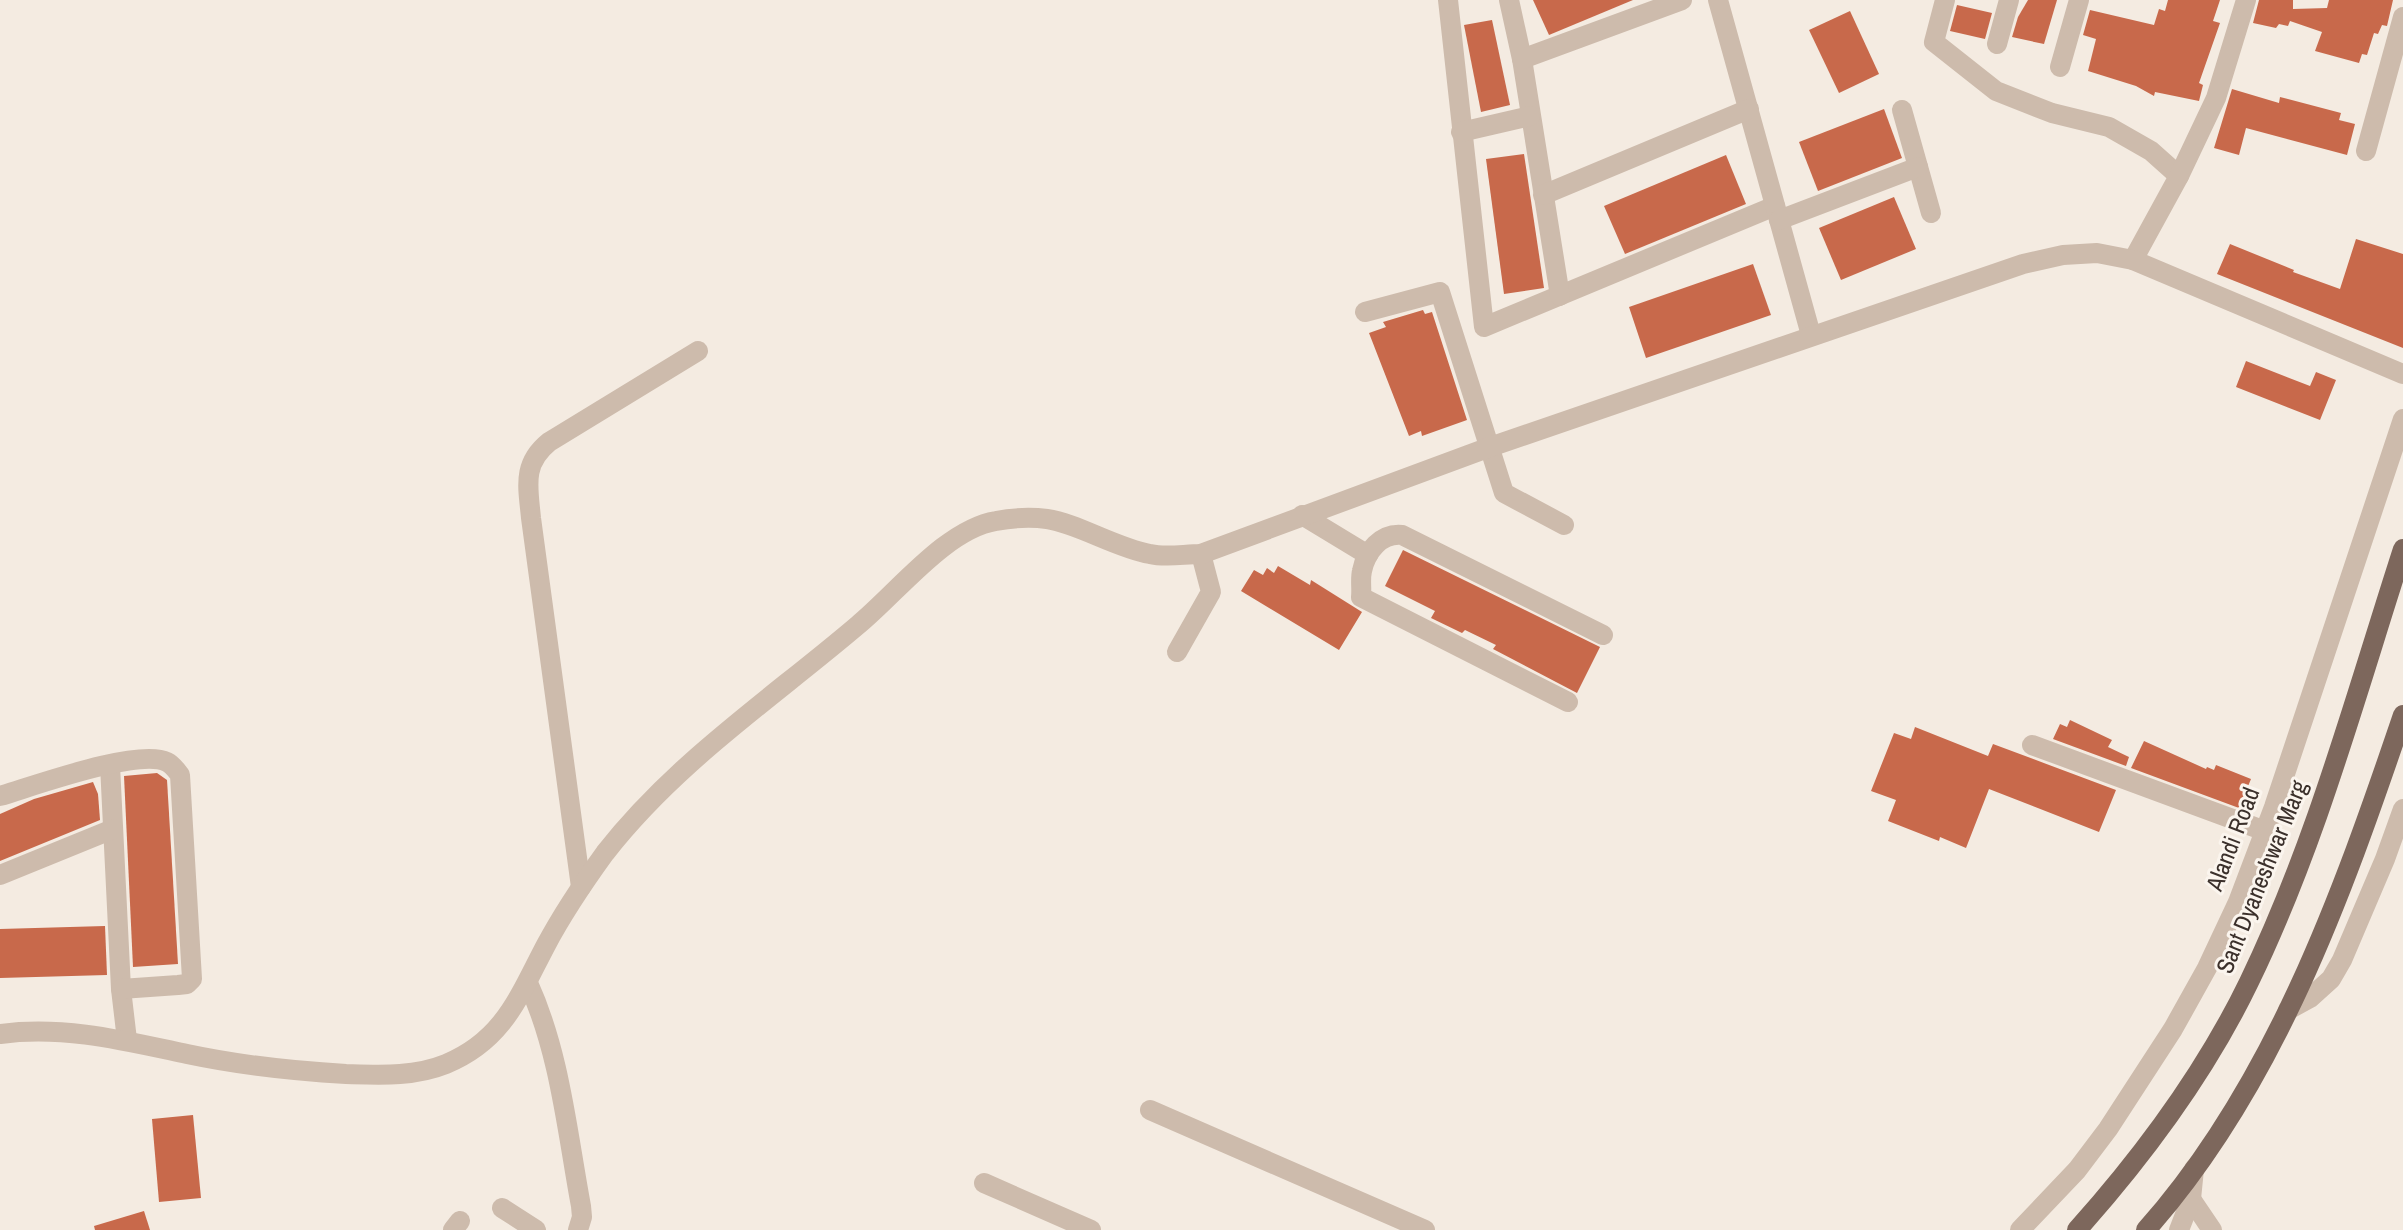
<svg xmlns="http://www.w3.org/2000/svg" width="2403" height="1230" font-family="'Archivo Narrow',sans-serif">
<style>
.building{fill:#c8694b}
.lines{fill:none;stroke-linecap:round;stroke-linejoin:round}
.minor{stroke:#cdbbac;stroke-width:20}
.major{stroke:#7d675c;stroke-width:20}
.labels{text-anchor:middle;stroke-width:6;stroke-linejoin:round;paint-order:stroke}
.street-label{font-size:24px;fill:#3b302b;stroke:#fbf5ee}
</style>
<rect width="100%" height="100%" fill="#f4ebe1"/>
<!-- building -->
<g class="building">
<path d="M1533,0H1633L1549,35Z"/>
<path d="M2028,0H2057L2044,44L2012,37L2018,17Z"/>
<path d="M2168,0H2220L2213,21L2220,23L2199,83L2203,85L2199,101L2155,92L2154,96L2136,86L2088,71L2096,39L2083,35L2090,10L2154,25L2159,9L2165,11Z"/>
<path d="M2259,0H2293V9L2327,8L2329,0H2393L2387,26L2382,25L2378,34L2374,33L2367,55L2362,54L2359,63L2315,51L2322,32L2290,21L2288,26L2279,24L2276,28L2253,23Z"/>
<path d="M1957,5L1992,13L1985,39L1950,31Z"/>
<path d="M1850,11L1879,74L1839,93L1809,30Z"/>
<path d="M1492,20L1510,105L1481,112L1464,25Z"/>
<path d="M2232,89L2279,103L2280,97L2341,113L2339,120L2355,124L2347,155L2246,128L2239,155L2214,148Z"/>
<path d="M1884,109L1902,158L1818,191L1799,142Z"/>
<path d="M1524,154L1544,288L1504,294L1486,159Z"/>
<path d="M1726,155L1746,204L1625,254L1604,206Z"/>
<path d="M1894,197L1916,249L1841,280L1819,228Z"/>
<path d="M2356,239L2403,254V348L2217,274L2230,244L2294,270L2293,272L2340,289Z"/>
<path d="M1753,264L1771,315L1646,358L1629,307Z"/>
<path d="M1423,310L1425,314L1432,312L1467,420L1422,436L1421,431L1409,436L1369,333L1386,327L1383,322Z"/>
<path d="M2246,361L2310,386L2316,372L2336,380L2320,420L2236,387Z"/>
<path d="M1403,550L1600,647L1577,693L1493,649L1496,645L1465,630L1462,633L1431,618L1435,611L1385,586Z"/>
<path d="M1278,566L1310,585L1311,580L1362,612L1339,650L1241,591L1254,570L1263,575L1267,568L1274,573Z"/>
<path d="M2070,720L2112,740L2108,747L2129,757L2126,766L2053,739L2060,724L2067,727Z"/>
<path d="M1915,727L1988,756L1993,744L2116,790L2099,832L1989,789L1966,848L1940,837L1939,841L1888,821L1896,800L1871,791L1894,733L1911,739Z"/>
<path d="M2144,741L2206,769L2207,767L2214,770L2216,765L2251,779L2239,808L2131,768Z"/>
<path d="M157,773L167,780L178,964L133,967L124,776Z"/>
<path d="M93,782L98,794L100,820L0,861V814L34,799Z"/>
<path d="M105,926L107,975L0,978V929Z"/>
<path d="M193,1115L201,1198L159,1202L152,1119Z"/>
<path d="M144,1211L150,1230H95L94,1226Z"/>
</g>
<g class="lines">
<!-- minor -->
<g class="minor">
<path d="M1448,0L1484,327L1775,206"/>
<path d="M1509,0L1522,59L1560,296"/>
<path d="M1718,0L1811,335"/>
<path d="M1945,0L1934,42L1996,91L2052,113L2109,127L2151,151L2179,176L2133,260"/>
<path d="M1997,44L2009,0"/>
<path d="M1522,59L1682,0"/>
<path d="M2060,67L2079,0"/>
<path d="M1902,110L1931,213"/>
<path d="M1461,132L1530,116"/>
<path d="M2366,151L2403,17"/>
<path d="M2179,176L2216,98L2246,0"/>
<path d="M1543,195L1749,109"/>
<path d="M1779,220L1918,167"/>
<path d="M1365,312L1440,292L1504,493L1564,525"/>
<path d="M1302,515L1368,555"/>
<path d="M1177,652L1211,592L1201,554"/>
<path d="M1568,702L1361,597C1362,589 1360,579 1362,571C1366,551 1381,533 1402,535L1603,635"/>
<path d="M2032,745L2265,831"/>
<path d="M110,765L121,989L127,1040"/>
<path d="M0,796C34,786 138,748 167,762C173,765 176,770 180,775L192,979L187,984L178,985L121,989"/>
<path d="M0,875L113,829"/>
<path d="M581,887L531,518C528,486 522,464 549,442L698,351"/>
<path d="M528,983C560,1053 567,1131 581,1206L582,1217L578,1230"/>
<path d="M2288,1010L2310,998L2331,979L2342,960L2385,859L2403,809"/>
<path d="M0,1034C63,1025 126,1041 187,1054C239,1065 292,1071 346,1074C380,1075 414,1077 446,1064C504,1040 519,996 546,945C563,913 584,882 605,853C676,762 771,699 858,625C897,593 946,529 996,521C1012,518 1031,517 1047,519C1077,523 1116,548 1150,554C1166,558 1184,554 1201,554L1490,447L2023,264L2063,255L2097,253L2133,260L2403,374"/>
<path d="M1150,1110L1425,1230"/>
<path d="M984,1183L1091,1230"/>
<path d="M2191,1199L2212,1230"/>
<path d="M502,1208L536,1230"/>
<path d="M453,1230L460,1221"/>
<path d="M2020,1230L2077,1170L2108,1129L2173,1029L2207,968L2238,902L2274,807L2403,419"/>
<path d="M2179,1230L2191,1199L2194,1169"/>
</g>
<!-- major -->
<g class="major">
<path d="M2077,1230C2144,1155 2205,1073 2249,982C2316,844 2356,694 2403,549"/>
<path d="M2146,1230C2274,1086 2342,895 2403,715"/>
</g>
</g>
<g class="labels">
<!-- street labels -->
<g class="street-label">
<text transform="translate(2233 839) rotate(-69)" y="8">Alandi Road</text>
<text transform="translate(2262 877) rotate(-68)" y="8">Sant Dyaneshwar Marg</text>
</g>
</g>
</svg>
